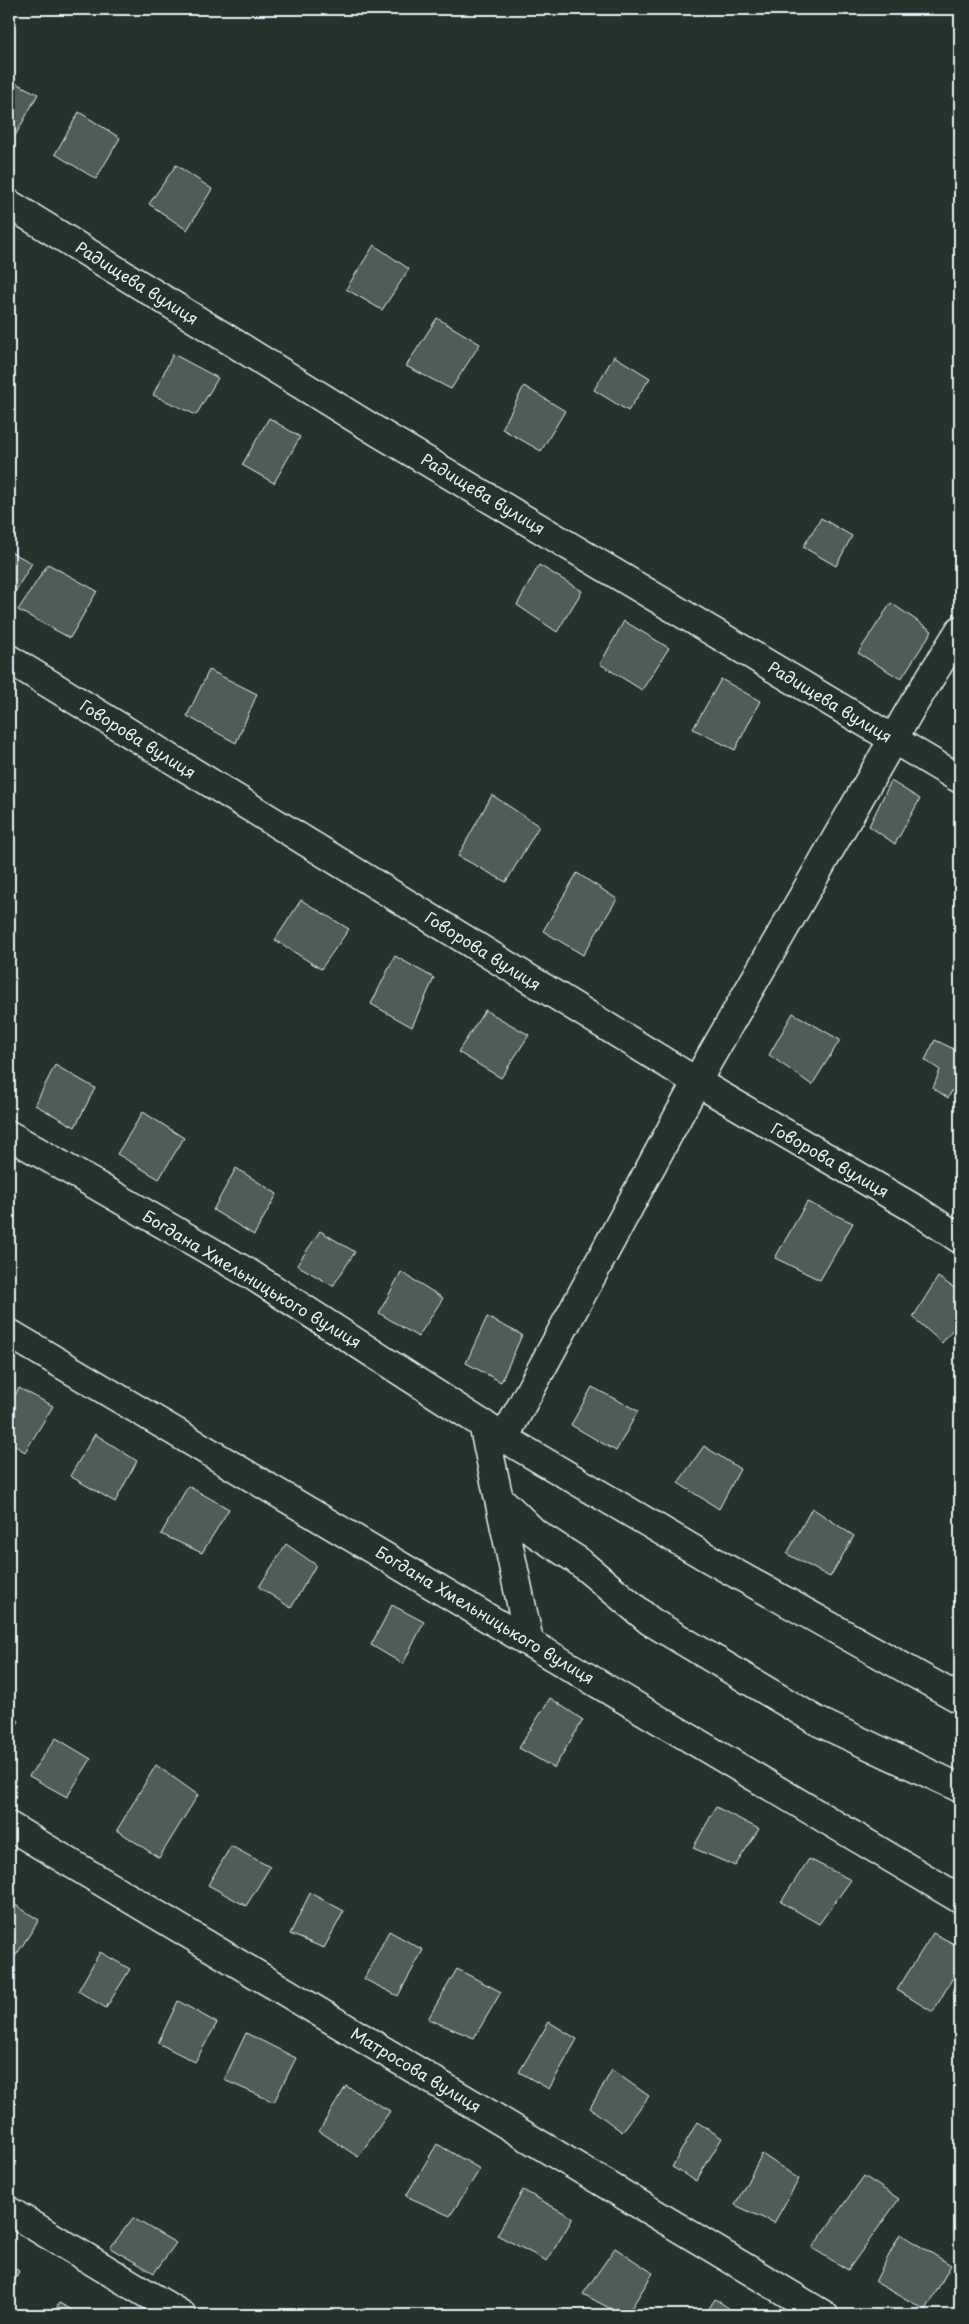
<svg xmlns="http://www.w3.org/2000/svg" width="969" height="2324" font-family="'Playpen Sans',sans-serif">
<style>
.building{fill:#505c59;stroke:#e8f1f8}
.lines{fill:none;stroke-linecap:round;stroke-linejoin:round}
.minor-casing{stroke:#e8f1f8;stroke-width:31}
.minor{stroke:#26332d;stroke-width:28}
.labels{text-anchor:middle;stroke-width:4;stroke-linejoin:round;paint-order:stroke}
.street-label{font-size:16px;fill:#e8f1f8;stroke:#26332d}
</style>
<rect width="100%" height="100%" fill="#26332d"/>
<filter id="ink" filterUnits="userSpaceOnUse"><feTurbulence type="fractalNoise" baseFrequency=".02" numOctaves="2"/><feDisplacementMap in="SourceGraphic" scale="10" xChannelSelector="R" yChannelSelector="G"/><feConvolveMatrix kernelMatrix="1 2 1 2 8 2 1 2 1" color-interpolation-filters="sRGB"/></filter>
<g filter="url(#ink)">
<!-- building -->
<g class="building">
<path d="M9,80L38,94L9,147Z"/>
<path d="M79,112L120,138L96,179L55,154Z"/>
<path d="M176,165L212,189L187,230L149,204Z"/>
<path d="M374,245L409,269L382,310L346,289Z"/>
<path d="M437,318L480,344L451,389L406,366Z"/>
<path d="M173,354L218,378L196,415L153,395Z"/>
<path d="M614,356L650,378L628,411L594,390Z"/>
<path d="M524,386L565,411L541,451L502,429Z"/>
<path d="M269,418L300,437L274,483L242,465Z"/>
<path d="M821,518L852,536L836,566L803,547Z"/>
<path d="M9,551L32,563L9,602Z"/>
<path d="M48,564L97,591L70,638L18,610Z"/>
<path d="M539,565L582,591L557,632L517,605Z"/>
<path d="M891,603L932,631L901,679L858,653Z"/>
<path d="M624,621L669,648L642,690L600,664Z"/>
<path d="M209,670L257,694L236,743L187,716Z"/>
<path d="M721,679L760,701L735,750L693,729Z"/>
<path d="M891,781L920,799L895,844L869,826Z"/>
<path d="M492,795L539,826L506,882L458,856Z"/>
<path d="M577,873L617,899L583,955L543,931Z"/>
<path d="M301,900L349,929L321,969L275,940Z"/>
<path d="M395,956L434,978L412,1027L371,1004Z"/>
<path d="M485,1010L529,1035L501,1078L458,1052Z"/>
<path d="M793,1013L840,1040L812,1085L769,1055Z"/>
<path d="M935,1040L960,1052V1075L948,1098L933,1088L940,1070L925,1060Z"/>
<path d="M55,1065L95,1088L75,1127L35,1105Z"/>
<path d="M143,1112L184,1138L159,1179L117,1154Z"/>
<path d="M236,1168L277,1194L254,1235L213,1210Z"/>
<path d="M807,1202L853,1223L820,1280L775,1258Z"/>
<path d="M320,1231L355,1252L333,1286L297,1265Z"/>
<path d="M401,1272L443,1298L418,1337L379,1313Z"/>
<path d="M938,1277L960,1292V1320L942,1343L913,1317Z"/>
<path d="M487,1317L522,1335L501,1382L466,1363Z"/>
<path d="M592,1387L638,1411L616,1451L571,1425Z"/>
<path d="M19,1388L53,1406L25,1452L9,1442V1406Z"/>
<path d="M95,1434L137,1461L115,1502L70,1476Z"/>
<path d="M704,1446L740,1469L719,1509L678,1483Z"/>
<path d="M188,1486L229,1509L202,1553L161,1534Z"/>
<path d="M812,1508L854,1536L830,1577L787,1554Z"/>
<path d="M286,1544L316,1565L291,1608L259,1587Z"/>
<path d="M392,1605L424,1622L403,1664L371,1645Z"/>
<path d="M550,1698L583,1720L554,1768L519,1748Z"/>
<path d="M9,1714L19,1721L9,1739Z"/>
<path d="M56,1738L91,1759L67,1797L29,1776Z"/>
<path d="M156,1765L198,1795L159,1858L117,1830Z"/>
<path d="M716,1807L759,1829L735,1866L693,1848Z"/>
<path d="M231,1846L270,1867L246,1906L208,1885Z"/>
<path d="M809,1859L851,1880L819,1924L781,1902Z"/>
<path d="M310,1893L344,1911L324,1948L290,1934Z"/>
<path d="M9,1901L39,1920L9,1966Z"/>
<path d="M389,1931L423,1950L398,1996L364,1979Z"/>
<path d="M933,1933L960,1947V1965L933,2012L897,1990Z"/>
<path d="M100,1952L130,1969L106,2008L78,1991Z"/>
<path d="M457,1969L501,1992L474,2038L428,2019Z"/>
<path d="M178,2001L217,2023L195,2062L158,2043Z"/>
<path d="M549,2022L577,2039L549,2089L519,2072Z"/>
<path d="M246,2033L296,2058L274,2102L224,2080Z"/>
<path d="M612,2070L649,2096L622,2132L590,2108Z"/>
<path d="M346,2086L390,2111L358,2157L319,2131Z"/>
<path d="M697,2122L722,2138L696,2181L672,2167Z"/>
<path d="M437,2144L480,2169L450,2216L406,2196Z"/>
<path d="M762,2154L799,2179L774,2223L735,2205Z"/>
<path d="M864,2176L899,2199L848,2270L812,2248Z"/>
<path d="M523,2190L573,2218L547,2261L497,2235Z"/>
<path d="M133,2218L176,2243L154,2273L110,2248Z"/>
<path d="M900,2234L951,2265L926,2310L875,2282Z"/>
<path d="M615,2248L653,2273L627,2315H622L583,2294Z"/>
<path d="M9,2264L19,2271L9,2292Z"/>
<path d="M715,2299L739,2315H705Z"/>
<path d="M59,2303L82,2315H53Z"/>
</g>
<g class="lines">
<defs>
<g id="minor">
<path d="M9,204L378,432L960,779"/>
<path d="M9,659L697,1082L915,1209L960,1239"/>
<path d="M9,1135L250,1274L504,1438L708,1558L960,1699"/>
<path d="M9,1333L960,1899"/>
<path d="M483,1424L529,1641"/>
<path d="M504,1438L707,1063L910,710L960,630"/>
<path d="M499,1498L535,1533L577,1560L650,1621L817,1721L960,1788"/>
<path d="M9,1826L824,2315"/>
<path d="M9,2211L182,2315"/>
</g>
</defs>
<!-- minor casing -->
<use href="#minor" class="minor-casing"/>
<!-- minor -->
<use href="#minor" class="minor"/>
</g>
</g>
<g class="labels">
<!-- street labels -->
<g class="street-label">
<text transform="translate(137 283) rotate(32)" y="6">Радищева вулиця</text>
<text transform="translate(483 494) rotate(31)" y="6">Радищева вулиця</text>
<text transform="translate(830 702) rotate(31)" y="6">Радищева вулиця</text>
<text transform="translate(138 739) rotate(32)" y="6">Говорова вулиця</text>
<text transform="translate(483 951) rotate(32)" y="6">Говорова вулиця</text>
<text transform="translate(830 1160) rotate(30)" y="6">Говорова вулиця</text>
<text transform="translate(252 1279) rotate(31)" y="6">Богдана Хмельницького вулиця</text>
<text transform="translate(485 1615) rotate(31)" y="6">Богдана Хмельницького вулиця</text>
<text transform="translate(416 2070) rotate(31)" y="6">Матросова вулиця</text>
</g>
</g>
<!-- margin -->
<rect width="969" height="2324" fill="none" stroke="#26332d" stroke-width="30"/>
<rect x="15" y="15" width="939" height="2294" fill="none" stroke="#e8f1f8" stroke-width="2" filter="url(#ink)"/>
</svg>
